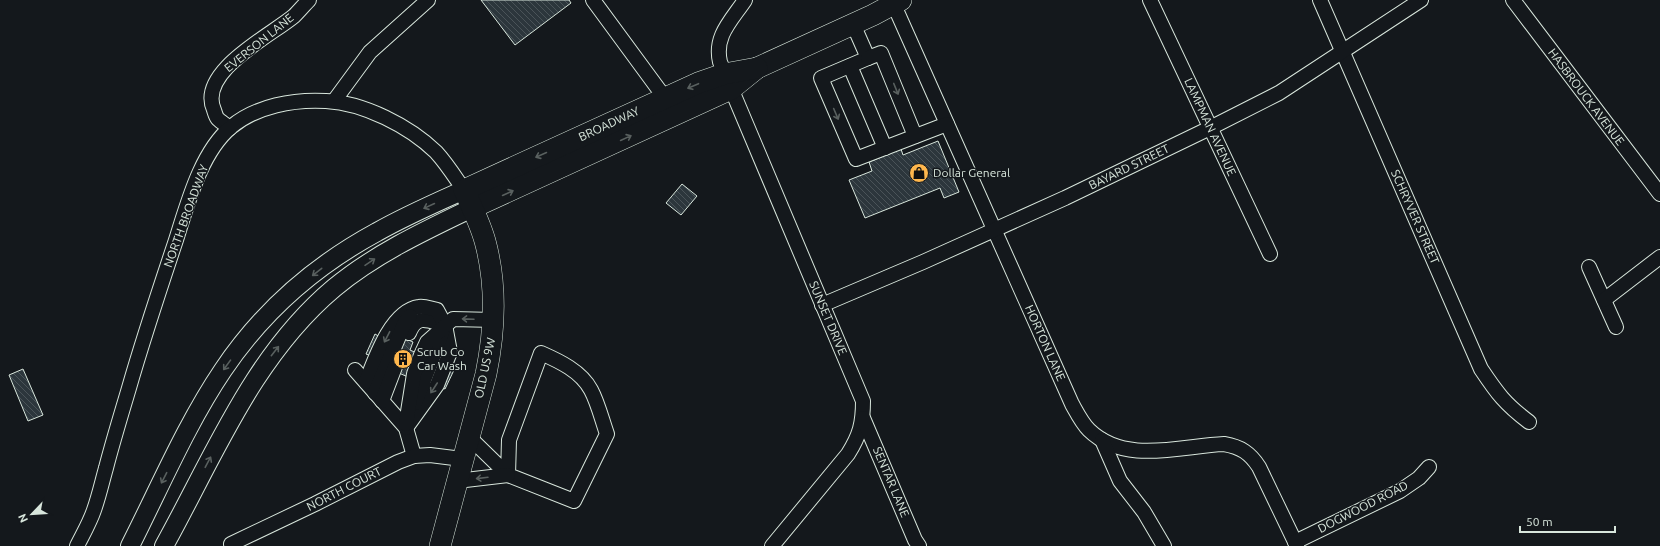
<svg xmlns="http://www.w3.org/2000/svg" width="1660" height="546" font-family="Ubuntu,sans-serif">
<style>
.building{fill:url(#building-back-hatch);stroke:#d8e6dc}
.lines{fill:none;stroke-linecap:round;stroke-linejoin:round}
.minor-casing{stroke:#d8e6dc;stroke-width:16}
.major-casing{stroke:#d8e6dc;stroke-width:20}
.highway-casing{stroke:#d8e6dc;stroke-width:22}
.minor{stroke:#14181c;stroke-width:14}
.major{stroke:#14181c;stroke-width:18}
.highway{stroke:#14181c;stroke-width:21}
.oneway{stroke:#59605f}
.labels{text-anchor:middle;stroke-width:3;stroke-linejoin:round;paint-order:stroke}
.street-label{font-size:12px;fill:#d8e6dc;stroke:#14181c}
.poi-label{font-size:12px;fill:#d8e6dc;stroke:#14181c;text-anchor:start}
</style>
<defs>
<pattern id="building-back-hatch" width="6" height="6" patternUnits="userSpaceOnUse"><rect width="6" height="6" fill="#2c363c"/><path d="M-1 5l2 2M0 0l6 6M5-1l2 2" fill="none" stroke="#4a5358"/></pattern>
</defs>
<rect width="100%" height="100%" fill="#14181c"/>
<!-- building -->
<g class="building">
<path d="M481,0H569L571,3L515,45Z"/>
<path d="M938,141L959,192L944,198L940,188L865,218L849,180L872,171L869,162L901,149L903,155Z"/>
<path d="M682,184L697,196L681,215L666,203Z"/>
<path d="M384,329L413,342L410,350L454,370L445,389L410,372L408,377L374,362L376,358L366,354L375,334L380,337Z"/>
<path d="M23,369L43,415L28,421L9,375Z"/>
</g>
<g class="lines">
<defs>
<g id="minor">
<path d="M593,0L665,98"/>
<path d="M745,0C731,21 714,36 720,62L863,401C863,423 860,435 848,454L772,546"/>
<path d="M1150,0L1270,254"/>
<path d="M1320,0L1481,369C1497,393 1505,404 1529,422"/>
<path d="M1513,0L1660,194"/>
<path d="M894,5L1072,404C1077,413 1082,423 1089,430C1125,465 1180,446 1224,444C1241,447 1250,453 1259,467L1297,546"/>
<path d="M853,24L868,58L821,78L856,159L947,124"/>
<path d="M868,58L881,53L915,136"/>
<path d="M850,66L885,148"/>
<path d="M334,101L370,52L428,0"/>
<path d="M230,128C226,125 221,122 218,119C216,117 215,113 214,110C197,72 270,36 294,16C299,11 304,5 309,0"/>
<path d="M1589,267L1616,327"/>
<path d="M1604,300L1660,257"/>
<path d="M822,305L923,262L1065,198L1210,128L1279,93L1421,0"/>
<path d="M409,333C417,313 428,321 445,325"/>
<path d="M355,370L406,428L414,456"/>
<path d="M366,382C375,359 391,311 419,307C425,306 431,309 437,310L445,325L450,352L437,385L406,428"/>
<path d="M375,393L405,322L410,316"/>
<path d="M382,401L395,367"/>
<path d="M415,403L432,360L444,327"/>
<path d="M863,418L915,540L919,546"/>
<path d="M406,424L414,374L421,355L427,342L453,319L494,320"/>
<path d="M468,436L508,475L574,501L607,434C602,420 598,403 591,390C581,371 559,361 541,353L509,440L508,475"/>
<path d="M1102,440L1120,481L1144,512L1164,546"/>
<path d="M457,481L508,475"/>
<path d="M1295,542L1400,491L1419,478L1429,467"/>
<path d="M231,544L315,504L398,462L414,456L430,455L462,459"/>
<path d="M77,546C83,534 90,522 94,510C99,496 102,482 106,468C113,441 121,415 129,388C143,339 159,291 175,243C187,206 200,153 231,127C256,106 294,99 326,101C364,103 409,126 436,152C447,164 455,177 464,190"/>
</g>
<g id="major">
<path d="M130,546C159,489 187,423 223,370C262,312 316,265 377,232C405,216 435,203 464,190"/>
<path d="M164,546C214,456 253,356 334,288C375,254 424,231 472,208"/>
</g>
<g id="highway">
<path d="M472,208L731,89L757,68L873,15L901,0"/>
<path d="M440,546L486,374C495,330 497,285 485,241C480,223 472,207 464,190L698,83L724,74L757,68"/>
</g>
</defs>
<!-- minor casing -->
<use href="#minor" class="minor-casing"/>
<!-- major casing -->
<use href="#major" class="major-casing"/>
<!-- highway casing -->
<use href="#highway" class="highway-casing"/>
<!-- minor -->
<use href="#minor" class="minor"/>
<!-- major -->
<use href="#major" class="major"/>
<!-- highway -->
<use href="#highway" class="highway"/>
</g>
<!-- one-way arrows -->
<defs><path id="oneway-shaft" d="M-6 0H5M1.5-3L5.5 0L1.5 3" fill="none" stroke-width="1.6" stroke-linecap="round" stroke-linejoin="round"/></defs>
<g class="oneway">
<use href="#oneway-shaft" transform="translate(693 86) rotate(157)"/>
<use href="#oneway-shaft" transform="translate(896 89) rotate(68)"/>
<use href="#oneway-shaft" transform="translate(836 114) rotate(67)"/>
<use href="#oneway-shaft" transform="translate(626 138) rotate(-25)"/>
<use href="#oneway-shaft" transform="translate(541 155) rotate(156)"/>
<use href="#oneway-shaft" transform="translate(508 193) rotate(-25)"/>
<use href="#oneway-shaft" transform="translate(429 206) rotate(155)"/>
<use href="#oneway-shaft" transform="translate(370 262) rotate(-34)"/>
<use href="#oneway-shaft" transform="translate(317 272) rotate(142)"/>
<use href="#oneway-shaft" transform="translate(468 319) rotate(-178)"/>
<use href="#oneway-shaft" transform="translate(387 337) rotate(117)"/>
<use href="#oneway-shaft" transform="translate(275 351) rotate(-52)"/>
<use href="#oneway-shaft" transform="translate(227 365) rotate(126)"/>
<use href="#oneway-shaft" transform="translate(434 388) rotate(123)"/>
<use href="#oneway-shaft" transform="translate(208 462) rotate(-62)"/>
<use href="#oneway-shaft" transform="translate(164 478) rotate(117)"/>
<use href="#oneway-shaft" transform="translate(482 478) rotate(173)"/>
</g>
<!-- icons -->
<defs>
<symbol id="shop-disc" viewBox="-11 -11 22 22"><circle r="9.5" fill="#ffb74d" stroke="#14181c"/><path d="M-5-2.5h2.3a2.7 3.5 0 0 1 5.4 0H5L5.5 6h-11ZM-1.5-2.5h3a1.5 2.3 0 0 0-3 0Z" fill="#111"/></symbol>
<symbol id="building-disc" viewBox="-11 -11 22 22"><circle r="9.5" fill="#ffb74d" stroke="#14181c"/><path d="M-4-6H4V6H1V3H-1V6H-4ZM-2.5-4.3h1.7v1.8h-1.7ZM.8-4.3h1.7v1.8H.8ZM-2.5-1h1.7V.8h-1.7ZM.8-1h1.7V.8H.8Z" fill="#111"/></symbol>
</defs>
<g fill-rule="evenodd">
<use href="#shop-disc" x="908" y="162" width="22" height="22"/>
<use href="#building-disc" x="392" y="348" width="22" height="22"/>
</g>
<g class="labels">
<!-- street labels -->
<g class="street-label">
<text transform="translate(259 43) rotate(-39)" y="4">EVERSON LANE</text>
<text transform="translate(1586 97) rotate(53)" y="4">HASBROUCK AVENUE</text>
<text transform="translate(609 124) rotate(-25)" y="4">BROADWAY</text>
<text transform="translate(1210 127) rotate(65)" y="4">LAMPMAN AVENUE</text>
<text transform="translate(1129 167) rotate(-26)" y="4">BAYARD STREET</text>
<text transform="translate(186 216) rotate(-70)" y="4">NORTH BROADWAY</text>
<text transform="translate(1415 217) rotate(66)" y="4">SCHRYVER STREET</text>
<text transform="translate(828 318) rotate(67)" y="4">SUNSET DRIVE</text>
<text transform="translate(1045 343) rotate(66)" y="4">HORTON LANE</text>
<text transform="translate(485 368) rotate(-78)" y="4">OLD US 9W</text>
<text transform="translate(891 482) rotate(67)" y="4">SENTAR LANE</text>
<text transform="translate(344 489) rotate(-27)" y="4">NORTH COURT</text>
<text transform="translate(1363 507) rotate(-27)" y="4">DOGWOOD ROAD</text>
</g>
<!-- poi labels -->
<g class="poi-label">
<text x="933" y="177">Dollar General</text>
<text x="417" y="356">Scrub Co<tspan x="417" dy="14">Car Wash</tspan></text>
</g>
</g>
<!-- north arrow -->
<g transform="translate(32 514) rotate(245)" stroke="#14181c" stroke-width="3" paint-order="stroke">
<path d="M0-3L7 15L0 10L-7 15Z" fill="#d8e6dc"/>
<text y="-6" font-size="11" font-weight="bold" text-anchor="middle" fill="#d8e6dc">N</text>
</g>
<!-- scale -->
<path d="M1520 526v6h95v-6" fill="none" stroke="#d8e6dc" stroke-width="2"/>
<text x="1526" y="526" font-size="12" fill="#d8e6dc" stroke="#14181c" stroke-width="3" paint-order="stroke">50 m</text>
</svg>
